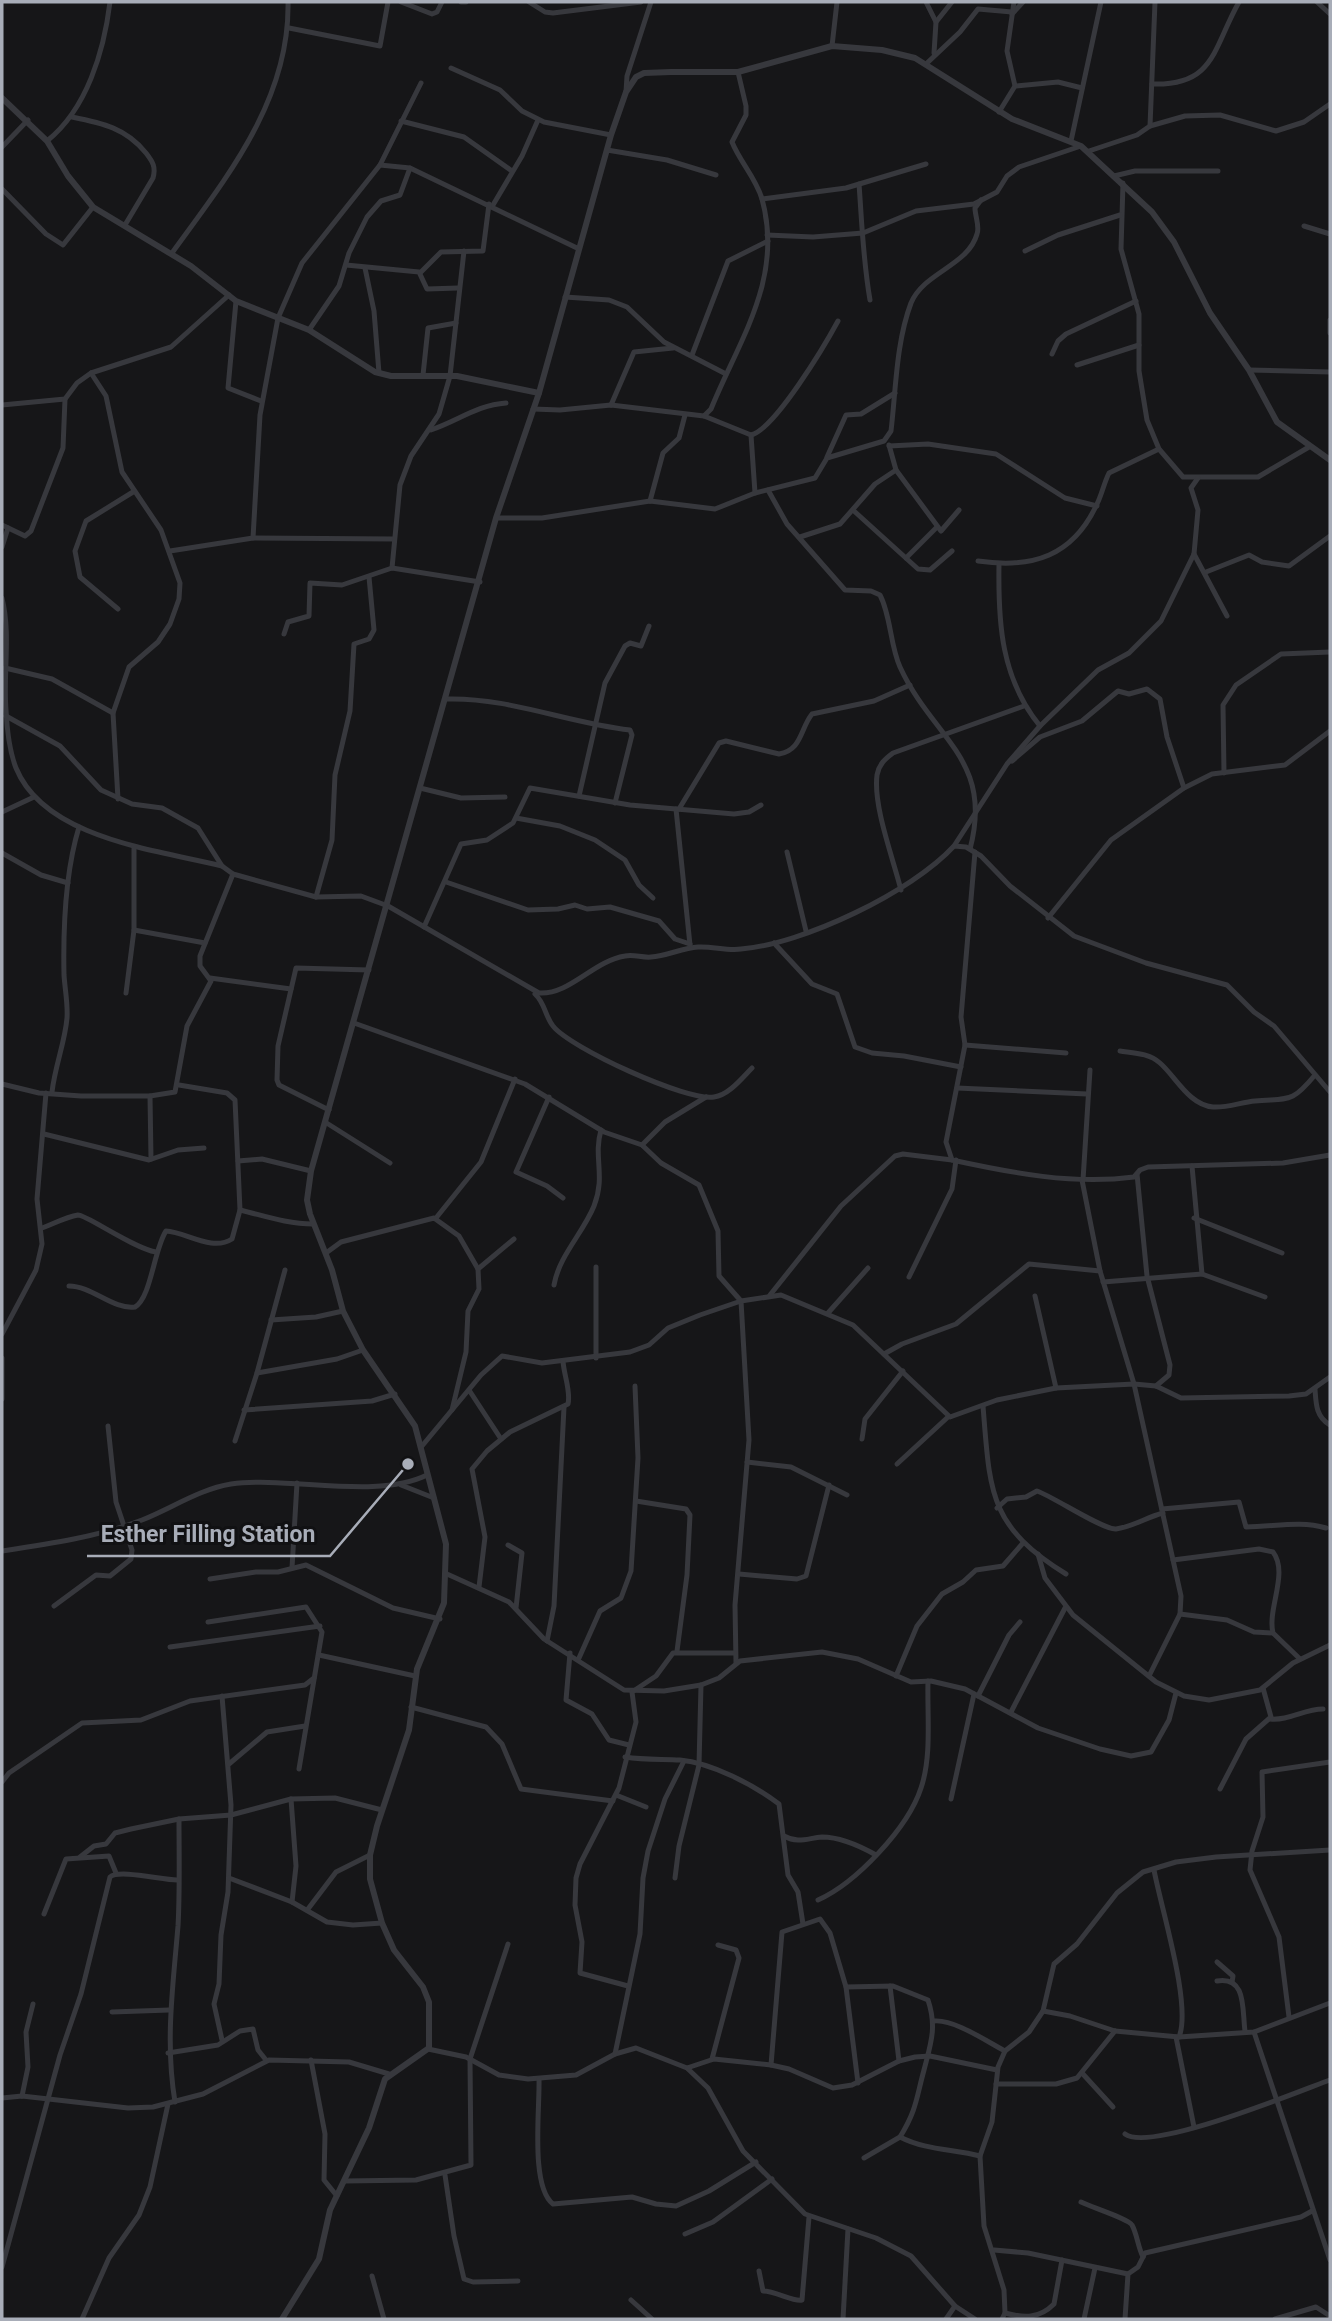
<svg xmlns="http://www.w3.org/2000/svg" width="1332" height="2321" font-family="Roboto,sans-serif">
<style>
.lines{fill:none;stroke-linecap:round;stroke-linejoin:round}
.minor{stroke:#37383d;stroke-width:5}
.tertiary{stroke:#37383d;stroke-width:6}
.leader{fill:none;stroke:#a8adb8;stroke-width:2.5}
.callout-dot{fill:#a8adb8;stroke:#111113;stroke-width:2.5}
.callout-label{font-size:23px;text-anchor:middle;font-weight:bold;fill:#a8adb8;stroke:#111113;stroke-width:6;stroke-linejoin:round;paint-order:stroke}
</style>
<rect width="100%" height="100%" fill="#161618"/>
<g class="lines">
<!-- minor -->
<g class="minor">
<path d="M401,2L432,14L437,12L442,2"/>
<path d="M461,2H466"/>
<path d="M529,2L545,12L553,13L641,2"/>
<path d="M926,2L936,22"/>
<path d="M1317,2L1330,14"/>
<path d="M1012,14L1023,2"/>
<path d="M289,28L380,46L388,2"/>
<path d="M832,46L837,2"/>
<path d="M934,53L936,22L952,2"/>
<path d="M926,64L960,32L978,9L1012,12"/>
<path d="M451,68L500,90L522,111L544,122L611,135"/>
<path d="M1152,84C1215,86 1213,48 1239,2"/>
<path d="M1015,86L1058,82L1082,88"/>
<path d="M626,92L627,76L651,2"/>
<path d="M999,112L1015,86L1007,51L1014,2"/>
<path d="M72,117C102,123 126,128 146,153C153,162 156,167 153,178L125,225"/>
<path d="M401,121L464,137L512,171"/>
<path d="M1150,126L1185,116L1220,115L1276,131L1304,122L1330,104"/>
<path d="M47,141C87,109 104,51 110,2"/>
<path d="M1071,141L1101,2"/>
<path d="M2,147L28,120"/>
<path d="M607,150L667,160L716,175"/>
<path d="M1089,151L1137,135L1150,126L1155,2"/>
<path d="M380,165L410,168L577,248"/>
<path d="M1114,176L1135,171H1218"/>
<path d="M1123,183L1121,249L1139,314V371L1147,420L1159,449L1183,477H1258L1309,447"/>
<path d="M859,184C862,224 863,260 870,300"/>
<path d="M2,189L46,234L63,245L93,207"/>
<path d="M762,199L846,188L926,164"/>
<path d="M493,205L522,156L538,120"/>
<path d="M1304,226L1330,234"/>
<path d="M767,235L813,237L863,233L916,211L974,204L997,192L1007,176L1019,167L1081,146"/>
<path d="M1025,251L1058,235L1120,215"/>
<path d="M172,253C227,177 290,100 288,2"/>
<path d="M346,265L419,272L427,289L458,288"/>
<path d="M365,268L374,311L379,373"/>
<path d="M421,272L441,252L483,251L489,204"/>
<path d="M565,297L609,300L627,307L664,342L726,374"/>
<path d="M236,301L228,388L261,401"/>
<path d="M1330,320V333"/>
<path d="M309,330L339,286L349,253L367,217L381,201L400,195L410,168"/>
<path d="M1052,354L1058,341L1066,334L1136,301"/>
<path d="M692,355L728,261L768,241"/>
<path d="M1077,365L1139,345"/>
<path d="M1249,370L1330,372"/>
<path d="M91,373L106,396L122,472L161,530L180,583L179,599L170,624L158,642L129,667L113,713L118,799"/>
<path d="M423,375L428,328L456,323"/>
<path d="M2,405L65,399L77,383L91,373L171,347L229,295"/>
<path d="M611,405L634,352L673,348"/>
<path d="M533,409L560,410L611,405L704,416L711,409C739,340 784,279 762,199C756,178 740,162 732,142L746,115V106L738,72"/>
<path d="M704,416L751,435C775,429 825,345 838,321"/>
<path d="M431,430C458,421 477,405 506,403"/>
<path d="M751,435L755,493"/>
<path d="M889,445L896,470L941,531L959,510"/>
<path d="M889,446L928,444L996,454L1065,498L1097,506"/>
<path d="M827,457L846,415L861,414L895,393"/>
<path d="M768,490L787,524L845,590L871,591L880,595C891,616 890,645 900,667C933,739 994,759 970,849"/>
<path d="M650,501L663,453L679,438L685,415"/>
<path d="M854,511L918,569L930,570L952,551"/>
<path d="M496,518H542L650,501L715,509L755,493L815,478L827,458L884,441L891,431C896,389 896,343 911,303C924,272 968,266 977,234C980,227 975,216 975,208L981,200"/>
<path d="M2,525L25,536L31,531L63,448L65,399"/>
<path d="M800,537L840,524L875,484L896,470"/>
<path d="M253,538L260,415L278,318L302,263L380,165L421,83"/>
<path d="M2,547L8,528"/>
<path d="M170,551L253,538L394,539"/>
<path d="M1194,554L1227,616"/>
<path d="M906,558L937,527"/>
<path d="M978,561C1033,569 1073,556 1097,504C1102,494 1104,483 1109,473L1159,449"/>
<path d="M999,564C998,623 1001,678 1040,726"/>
<path d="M392,568L400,485L411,456L439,414L450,376L464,251"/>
<path d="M1206,572L1249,555L1262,562L1289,566L1330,536"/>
<path d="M2,598C11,634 3,673 6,710C7,730 9,750 16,768C45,839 158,850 222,866"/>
<path d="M118,609L80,577L75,551L86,521L133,492"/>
<path d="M284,634L288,622L309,616L310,583L342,585L392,568L480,582"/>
<path d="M5,668L52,679L113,713"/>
<path d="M446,699C508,697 568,723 630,730L632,735L615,803"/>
<path d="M6,716L60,746L101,790L132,804L162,808L198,828L222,866L233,874L316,897L361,896L388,906L539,993C570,995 593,961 625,956C634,954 642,958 651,957C667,956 682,948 698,947C712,946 727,951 741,949C803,944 912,892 954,846L966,847L981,856L1010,886L1074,936L1146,963L1227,985L1254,1012L1274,1026L1330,1092"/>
<path d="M1012,761L1040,737L1082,721L1118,691L1129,694L1147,689L1160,699L1167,737L1184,788"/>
<path d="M1224,773L1223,705L1236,685L1281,654L1330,652"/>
<path d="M420,788L461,798L505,797"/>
<path d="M579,796L605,683L625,646L630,643L641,646L649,626"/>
<path d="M676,809L690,945"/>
<path d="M679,809L719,743L726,741L779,754C802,750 800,729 812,714L874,701L910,685"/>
<path d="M2,812L34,797"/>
<path d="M516,818L560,826L595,840L625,860L639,885L653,898"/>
<path d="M954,846L1007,764L1040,726L1098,670L1129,653L1161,621L1194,554L1198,510L1191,488L1198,478"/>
<path d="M787,852L806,931"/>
<path d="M975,852L961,1017L965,1045L946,1142L952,1160C1012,1173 1073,1185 1134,1177L1140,1170L1148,1167L1283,1163L1330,1155"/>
<path d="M2,853L41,875L68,883"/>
<path d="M446,882L528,910L558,909L575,905L587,909L610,907L659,921L675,939L690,944"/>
<path d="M901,890C893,858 873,806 877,775C879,764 885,759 893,753L1024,706"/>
<path d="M316,897L332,840L335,775L350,711L354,644L369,639L374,630L369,577"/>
<path d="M1048,918L1111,840L1184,788L1212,774L1285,765L1330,731"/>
<path d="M424,927L461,844L487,840L513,823L530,788L630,805L734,814L749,812L761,805"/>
<path d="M134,930L205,943"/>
<path d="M774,943L812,984L837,994L855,1047L872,1053L904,1056L961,1067"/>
<path d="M210,978L291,989"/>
<path d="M126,993L134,930V847"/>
<path d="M535,994C545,1003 545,1016 553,1026C570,1048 688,1102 714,1097C729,1095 742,1078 752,1068"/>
<path d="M354,1023L525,1084L604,1132L642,1145L661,1163L699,1185L718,1231L719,1276L741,1301L749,1440L735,1605L736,1663"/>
<path d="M965,1045L1066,1053"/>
<path d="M1120,1051C1134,1053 1149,1053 1160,1063C1176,1077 1189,1105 1213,1107C1227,1108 1242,1102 1255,1101C1289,1098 1291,1104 1315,1075"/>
<path d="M2,1084L39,1093L81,1096H150L175,1092L187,1026L211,981L200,966V956L233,874"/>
<path d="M957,1088L1087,1094"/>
<path d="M52,1092C55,1066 65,1042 67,1018C68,1004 65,990 64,975C63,927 65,873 79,827"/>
<path d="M150,1096L151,1159"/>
<path d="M549,1097L516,1172L547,1186L563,1198"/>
<path d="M329,1110L279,1085L277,1080L278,1046L296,968L369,970"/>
<path d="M325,1122L390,1163"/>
<path d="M44,1134L149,1160L178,1150L204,1148"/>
<path d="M642,1145L665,1122L706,1097"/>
<path d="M238,1161L262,1159L311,1171"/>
<path d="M1137,1174L1147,1276L1170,1365L1169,1375L1156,1386"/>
<path d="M1082,1180L1100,1271L1134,1384L1181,1596L1180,1614L1149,1676"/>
<path d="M1083,1180L1090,1070"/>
<path d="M240,1210C265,1216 287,1224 313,1224"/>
<path d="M436,1218L481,1162L515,1079"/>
<path d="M1194,1218L1282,1253"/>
<path d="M42,1228C53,1224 66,1217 78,1215C87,1215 133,1248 156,1252"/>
<path d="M326,1253L341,1242L434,1218L459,1236L478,1269"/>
<path d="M1202,1274L1265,1297"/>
<path d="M909,1277L952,1189L956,1160"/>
<path d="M1103,1282L1202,1274L1192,1166"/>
<path d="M554,1285C559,1256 583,1233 594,1206C606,1175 593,1158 601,1130"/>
<path d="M69,1286C92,1286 113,1310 135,1307C151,1298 154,1249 166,1231C186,1232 212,1252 232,1239L240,1210L235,1100L227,1093L179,1085"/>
<path d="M770,1295L841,1206L895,1156L903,1154L952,1160"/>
<path d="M1035,1296L1056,1388"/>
<path d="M828,1313L868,1268"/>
<path d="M271,1320L316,1317L343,1311"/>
<path d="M2,1334L36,1270L42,1244L37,1199L46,1093"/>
<path d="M884,1354L902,1344L956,1324L1029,1264L1100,1271"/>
<path d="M2,1358V1399"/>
<path d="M596,1358V1267"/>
<path d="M257,1373L337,1359L363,1350"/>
<path d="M1315,1389C1316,1404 1316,1417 1330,1425"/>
<path d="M469,1390L501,1439"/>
<path d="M983,1406C990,1491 988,1526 1066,1574"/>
<path d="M244,1410L372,1401L395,1394"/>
<path d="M452,1410L466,1352L468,1311L479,1289L478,1269L514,1239"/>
<path d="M862,1439L865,1419L903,1371"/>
<path d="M235,1441L257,1373L285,1270"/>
<path d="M422,1446L481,1375L502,1356L542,1363L630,1352L649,1345L668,1328L700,1315L741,1301L781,1295L853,1325L950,1417L997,1400L1056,1388L1134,1384L1156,1386L1181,1398L1289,1396L1306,1394L1330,1377"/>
<path d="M747,1462L791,1467L847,1495"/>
<path d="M897,1464L948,1417"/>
<path d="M401,1485L434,1498"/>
<path d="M636,1501L686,1509L690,1515L687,1575L677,1651"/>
<path d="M997,1508L1007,1499L1026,1497L1037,1491C1054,1497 1103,1530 1116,1529C1132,1527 1147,1517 1163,1513"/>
<path d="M1162,1509L1239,1502L1246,1527C1274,1527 1300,1520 1326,1528"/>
<path d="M508,1545L522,1553L516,1608"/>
<path d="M2,1551C49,1544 97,1537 142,1520C172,1508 200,1489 231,1484C290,1476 376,1500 427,1475"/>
<path d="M1038,1554L1045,1578L1073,1615L1156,1682L1184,1696L1209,1700L1260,1690L1293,1663L1330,1645"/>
<path d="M1173,1560L1259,1549L1273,1552C1289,1573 1267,1609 1273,1633L1300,1659"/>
<path d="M292,1568L297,1483"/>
<path d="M447,1574L509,1602L544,1639L624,1690L664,1691L701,1685L719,1678L740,1661L822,1652L858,1659L911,1682L931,1681L965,1689L1038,1728L1100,1749L1131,1756L1151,1752L1169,1720L1176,1693"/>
<path d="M739,1574L797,1579L806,1576L829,1485"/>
<path d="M210,1579L256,1572H278L306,1565L393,1608L440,1619"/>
<path d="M479,1587L485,1537L472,1469L487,1451L510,1432L568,1404C571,1391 564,1376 563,1361"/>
<path d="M54,1606L96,1575L110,1576L131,1559L132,1550L116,1502L108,1426"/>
<path d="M1180,1614L1227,1620L1254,1632L1273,1633"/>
<path d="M208,1622L306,1607L322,1632L299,1769"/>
<path d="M547,1641L554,1606L564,1407"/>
<path d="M170,1647L320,1626"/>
<path d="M570,1653L566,1700L592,1714L609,1740L629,1745"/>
<path d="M319,1655L415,1676"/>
<path d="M579,1658L600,1611L621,1598L631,1571L638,1458L635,1386"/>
<path d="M896,1676L917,1626L942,1594L963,1582L976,1570L1003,1566L1023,1543"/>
<path d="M222,1696L231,1805L228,1892L221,1935L219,1984L214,2004L222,2040"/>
<path d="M978,1696L1009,1635L1020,1622"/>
<path d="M411,1707L486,1727L502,1744L521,1789L613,1801"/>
<path d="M1011,1712L1065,1608"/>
<path d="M1270,1719C1289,1721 1304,1709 1323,1709"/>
<path d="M625,1757C644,1760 661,1759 680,1760C712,1763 754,1785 779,1804L788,1875L798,1892L803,1924"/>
<path d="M229,1764L267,1732L305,1726"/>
<path d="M2,1782L9,1773L82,1723L141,1720L190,1701L305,1685L314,1678"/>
<path d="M1220,1789L1246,1739L1271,1717L1263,1688"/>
<path d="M616,1795L646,1807"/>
<path d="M291,1799L296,1866L292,1902"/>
<path d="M951,1799L974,1694"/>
<path d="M784,1836C798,1844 808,1838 822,1837C841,1837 860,1846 876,1855"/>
<path d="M80,1857L94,1846L106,1844L115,1833L131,1829L179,1819L231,1815L291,1799L335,1798L382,1810"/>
<path d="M1154,1870C1161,1908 1192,2005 1179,2037"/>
<path d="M229,1878L292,1902L327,1922L353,1925L382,1923"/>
<path d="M675,1878L679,1846L699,1765L701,1685"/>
<path d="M818,1900C856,1883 908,1828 921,1788C932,1756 927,1715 928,1681"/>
<path d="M308,1909L336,1872L370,1855"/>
<path d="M44,1914L66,1859L109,1856L116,1873"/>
<path d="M1217,1962L1233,1976L1232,1982"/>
<path d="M1217,1981C1247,1976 1242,2010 1245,2031"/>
<path d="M628,1986L580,1973L582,1942L575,1905L576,1878L580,1864L619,1788L636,1722L632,1692L656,1676L673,1653H734"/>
<path d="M890,1986L899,2061"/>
<path d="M846,1987L893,1986L928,2000C937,2027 931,2043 924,2070C916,2099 917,2109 900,2137C925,2150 953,2149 980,2156"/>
<path d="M1043,2011L1070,2016L1115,2031L1179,2037L1254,2032L1330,2003"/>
<path d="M112,2012L169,2010"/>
<path d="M1289,2017L1279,1937L1250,1870L1252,1851L1263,1817L1262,1772L1330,1762"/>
<path d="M934,2021C954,2019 986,2041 1005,2051"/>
<path d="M1254,2032L1330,2260"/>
<path d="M1176,2037L1194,2127"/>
<path d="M428,2049L466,2057L499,2075L528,2079L576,2075L615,2054L636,2048L687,2068L708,2088L743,2151L805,2214L876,2238L911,2256L955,2306L975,2319"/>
<path d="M168,2053L218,2045L240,2031L253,2029L258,2050L266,2060"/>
<path d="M615,2054L640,1934L643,1878L648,1851L665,1799L684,1761"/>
<path d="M712,2059L739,1958L736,1950L718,1945"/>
<path d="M311,2060L325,2134L324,2180L337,2196"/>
<path d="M771,2065L782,1932L820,1919L830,1933L846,1987L858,2083"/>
<path d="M687,2068L714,2059L771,2065L789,2069L833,2088L852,2085L899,2061L915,2057L930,2056L997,2070"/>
<path d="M1082,2073L1113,2107"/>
<path d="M539,2079C540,2108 530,2186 553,2204L632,2197L656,2204L676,2206L709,2191L756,2162"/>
<path d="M996,2084H1056L1077,2078L1115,2031"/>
<path d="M22,2096L28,2067L26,2032L33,2004"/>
<path d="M2,2098L22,2096L128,2108L153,2107L203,2094L269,2060L349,2062L389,2074"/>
<path d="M175,2102C165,2042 173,1986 178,1926C180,1891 179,1854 179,1819"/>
<path d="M1125,2134C1150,2153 1297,2092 1330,2080"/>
<path d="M864,2158L900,2137"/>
<path d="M445,2175L454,2236L464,2279L473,2282L518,2281"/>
<path d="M345,2181L416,2180L471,2165L470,2059L508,1944"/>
<path d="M1081,2202C1091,2207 1129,2219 1132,2225C1137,2234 1138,2247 1143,2257"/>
<path d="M685,2234L713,2222L772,2179"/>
<path d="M994,2250L1028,2253L1128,2274"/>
<path d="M2,2267L60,2055L81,1994L110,1877C119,1869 162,1880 177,1880"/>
<path d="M759,2271L763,2291C776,2291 793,2302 802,2300L809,2217"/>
<path d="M372,2276L384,2319"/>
<path d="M631,2300L652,2319"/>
<path d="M1005,2313C1024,2318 1039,2319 1054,2304L1062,2260"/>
<path d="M82,2319L109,2258L139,2215L150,2187L168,2104"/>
<path d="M843,2319L848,2229"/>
<path d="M946,2319L955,2306"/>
<path d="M1002,2319L1005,2313L1004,2290L984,2226L980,2156L992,2122L998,2067L1005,2051L1029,2032L1043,2011L1054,1964L1077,1944L1117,1893L1143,1872L1176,1862L1216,1857L1330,1850"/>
<path d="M1084,2319L1095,2268"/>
<path d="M1125,2319L1128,2274L1138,2267L1145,2253L1301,2217L1312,2211"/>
<path d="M1275,2319L1316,2307L1330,2316"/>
</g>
<!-- tertiary -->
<g class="tertiary">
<path d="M2,98L47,141L68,176L93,207L191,266L236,301L309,330L375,372L391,376H457L539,393"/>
<path d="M282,2319L319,2259L330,2210L369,2128L385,2079L429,2048V2002L423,1987L394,1950L382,1923L370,1879V1855L377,1826L409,1730L417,1669L444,1603L446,1544L415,1426L363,1350L343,1311L332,1270L310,1214L307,1200L311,1171L496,518L539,393L611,135L626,92L636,77L644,73L671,72H738L832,46L882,50L915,58L1012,119L1081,146L1152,212L1174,242L1210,313L1249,370L1277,422L1330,460"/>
</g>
</g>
<!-- callouts -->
<path class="leader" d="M408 1464L330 1556H87"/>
<circle class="callout-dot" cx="408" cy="1464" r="7"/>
<g class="callout-label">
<text x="208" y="1542">Esther Filling Station</text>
</g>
<!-- border -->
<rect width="1332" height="2321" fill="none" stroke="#a8adb8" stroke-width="7"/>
</svg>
